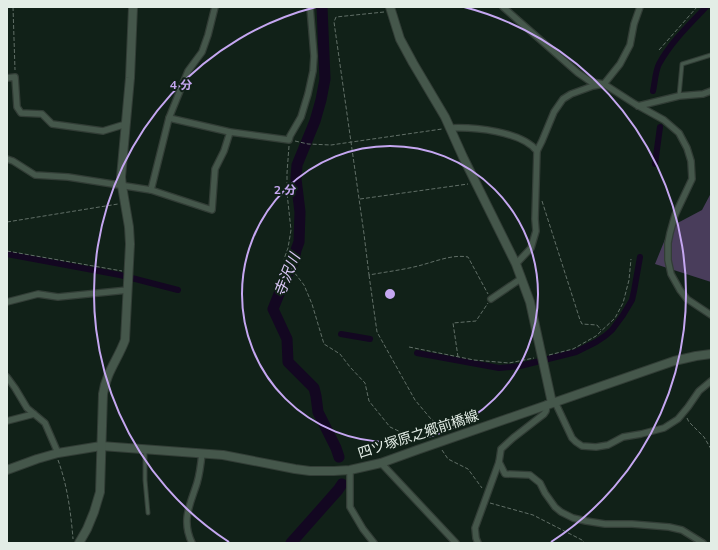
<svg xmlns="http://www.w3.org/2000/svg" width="718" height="550" font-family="'Nunito Sans','Noto Sans JP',sans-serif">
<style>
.green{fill:#493d5b}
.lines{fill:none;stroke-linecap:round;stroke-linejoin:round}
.canal{stroke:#130721;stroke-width:6}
.river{stroke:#130721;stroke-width:11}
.lane-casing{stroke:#323d36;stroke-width:5}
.street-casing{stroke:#323d36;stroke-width:8}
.secondary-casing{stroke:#323d36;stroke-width:10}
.path{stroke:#616f67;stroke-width:1;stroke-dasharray:4 2;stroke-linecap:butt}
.lane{stroke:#45574b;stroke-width:3}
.street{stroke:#45574b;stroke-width:5.5}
.secondary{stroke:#45574b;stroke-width:8}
.ring{fill:none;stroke:#c5a7f1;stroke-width:2}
.labels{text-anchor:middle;stroke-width:4;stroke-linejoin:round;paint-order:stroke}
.street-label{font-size:14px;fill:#e3ede6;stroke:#112118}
.water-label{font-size:15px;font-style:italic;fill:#dac7f6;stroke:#112118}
.centre{fill:#c5a7f1;stroke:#112118;stroke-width:2}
.ring-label{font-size:12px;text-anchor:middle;font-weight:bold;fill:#c5a7f1;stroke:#112118;stroke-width:4;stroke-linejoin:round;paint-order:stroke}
</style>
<rect width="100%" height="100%" fill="#112118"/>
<!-- green -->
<path class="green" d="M711,193V282L655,264L670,227L702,210Z"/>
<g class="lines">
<!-- canal -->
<g class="canal">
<path d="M653,91C655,83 655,72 659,64C671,42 689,25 706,7"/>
<path d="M655,164L660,127"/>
<path d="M7,254L120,275L178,290"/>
<path d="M341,334L370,339"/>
<path d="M417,353L499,368L520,366L576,352L596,342L605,336L612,330L623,315L632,300L634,291L640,257"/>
</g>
<!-- river -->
<g class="river">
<path d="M322,7L325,79L321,100L315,121L297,165L296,179L300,212L299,242L296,250L294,261L283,284L273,309L287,339L288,362L314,388L316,396L318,412L336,448L339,457"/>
<path d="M291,543L338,490L342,484"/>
</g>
<defs>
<g id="lane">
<path d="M679,96L682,64L711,55"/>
<path d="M145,451V480L148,513"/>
</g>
<g id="street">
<path d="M503,7L578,73L591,82L604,84L635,104L664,120L679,133L687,148L691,161L692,179L675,215L670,233L668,243V260L671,274L680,290L687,299L711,315"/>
<path d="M7,78L15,77L17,107L21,113L42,114L52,124L103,131L126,124"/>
<path d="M638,106L679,96L703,94L711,91"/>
<path d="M169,118L230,132L289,140L290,136L301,117L308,94L313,71L314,56L310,7"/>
<path d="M450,128C474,127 521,131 537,151"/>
<path d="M7,159L13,161L35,175L68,177L151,190L169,118L188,71L202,52L208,35L215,7"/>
<path d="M151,190L212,210L215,169L224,151L230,132"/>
<path d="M516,264L531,248L536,231L535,219L537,151L542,141L554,112L563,99L571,94L593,86L604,84L620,64L630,45L634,24L640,7"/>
<path d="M491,299L522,278"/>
<path d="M7,302L38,294L58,297L128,290"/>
<path d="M7,377L15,388L27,408L45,423L58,453"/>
<path d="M555,402L572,438L576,442L582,446L596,447L608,445L623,437L641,434L664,428L678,419L688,407L699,391L711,381"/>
<path d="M7,421L34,414"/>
<path d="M499,462L505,474L530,475L540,483L545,493L555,507L561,512L573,518L586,521L605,524H632L669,527L682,530L703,543"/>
<path d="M381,463L456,543"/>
<path d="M350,470V507L363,529L374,543"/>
<path d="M192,543C181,520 190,505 197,483C200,473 201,463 202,453"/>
<path d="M478,543L476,538L475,528L499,462L501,449L513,438L544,414L546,411L547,404"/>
</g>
<g id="secondary">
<path d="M390,7L400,39L413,63L445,117L463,157L516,264L530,302L552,403"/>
<path d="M7,470L37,459L58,453L101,446L223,455L295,469L310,471H334L350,470L381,463L417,450L674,361L696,356L711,354"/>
<path d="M79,543L87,529L94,512L100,492L103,394C106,373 118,359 125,340L130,244L129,227L122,186L121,177L130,78L133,7"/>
</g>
</defs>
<!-- lane casing -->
<use href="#lane" class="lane-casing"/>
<!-- street casing -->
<use href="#street" class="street-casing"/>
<!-- secondary casing -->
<use href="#secondary" class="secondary-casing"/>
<!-- path -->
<g class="path">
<path d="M13,7L15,70"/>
<path d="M384,12L336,17L334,22L364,234L369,275C385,272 402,270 418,266C434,262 452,254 468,257L488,294"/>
<path d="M659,50L697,7"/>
<path d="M295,141L308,144L331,145L442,129"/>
<path d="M289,146L287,173V193L291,230L288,248L284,259L304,285L312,304L324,344L340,354L350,367L365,383L369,401L390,427L405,434L413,444"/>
<path d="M360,199L468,184"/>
<path d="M542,201L580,320L582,324L597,325L601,330"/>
<path d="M7,222L118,204"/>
<path d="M7,251L122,271"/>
<path d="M369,275L377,332L415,400L431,419L447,431"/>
<path d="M409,347L474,360L509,363L534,358"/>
<path d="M549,355L573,349L596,336L615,318L623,303L629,280L631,259"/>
<path d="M458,357L453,323L476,321L488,303"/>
<path d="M687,418L689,422L704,437L711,449"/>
<path d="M442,450L448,459L468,469L482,488"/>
<path d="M58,460C67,484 71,513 73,539"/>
<path d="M490,503L533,515L582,540L585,543"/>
</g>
<!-- lane -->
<use href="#lane" class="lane"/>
<!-- street -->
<use href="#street" class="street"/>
<!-- secondary -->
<use href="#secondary" class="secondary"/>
</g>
<!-- distance rings -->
<g class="ring">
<circle cx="390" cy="294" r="148"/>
<path d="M229 542A296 296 0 0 1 316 7M464 7A296 296 0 0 1 551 542"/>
</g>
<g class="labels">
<!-- street labels -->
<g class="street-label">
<text transform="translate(418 434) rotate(-18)" y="5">四ツ塚原之郷前橋線</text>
</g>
<!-- water labels -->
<g class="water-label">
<text transform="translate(287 275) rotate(-68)" y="5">寺沢川</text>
</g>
</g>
<circle cx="390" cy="294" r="6" class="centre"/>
<g class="ring-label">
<text x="181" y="89">4 分</text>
<text x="285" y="194">2 分</text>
</g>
<!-- border -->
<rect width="718" height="550" fill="none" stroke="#e3ede6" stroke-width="16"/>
</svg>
